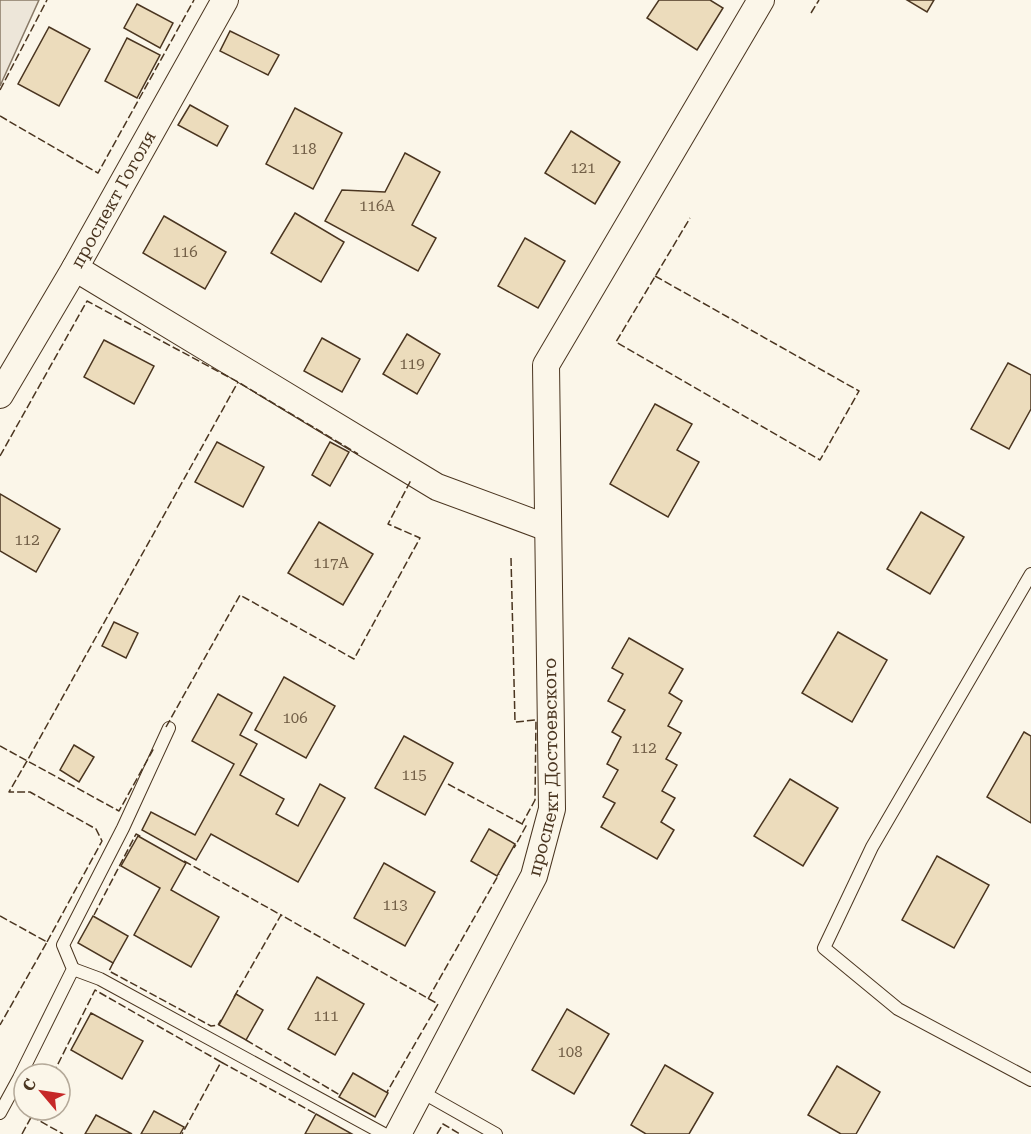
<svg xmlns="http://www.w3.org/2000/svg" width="1031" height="1134" font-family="'Roboto Serif',serif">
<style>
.green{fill:#ede6d9;stroke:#887966;stroke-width:1.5}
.building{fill:#ecdcbc;stroke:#4a3520;stroke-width:1.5}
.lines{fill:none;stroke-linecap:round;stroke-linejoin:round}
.service-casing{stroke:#4a3520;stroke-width:14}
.minor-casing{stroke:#4a3520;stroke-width:28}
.service{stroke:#fbf6e9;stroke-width:12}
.minor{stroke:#fbf6e9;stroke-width:26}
.fence{stroke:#4a3520;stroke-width:1.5;stroke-dasharray:8 3;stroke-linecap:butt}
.labels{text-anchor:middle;stroke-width:4.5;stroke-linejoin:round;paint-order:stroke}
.number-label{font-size:15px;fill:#725f47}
.street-label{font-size:18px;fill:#4a3520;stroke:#fbf6e9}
</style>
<rect width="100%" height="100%" fill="#fbf6e9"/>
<!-- green -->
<path class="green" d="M0,0H39L0,86Z"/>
<!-- building -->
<g class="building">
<path d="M659,0H710L723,8L697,50L647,18Z"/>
<path d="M907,0H934L927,12Z"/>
<path d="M137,4L173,23L160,48L124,28Z"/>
<path d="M49,27L90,49L59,106L18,84Z"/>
<path d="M230,31L279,55L268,75L220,51Z"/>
<path d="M127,38L160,55L137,98L105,81Z"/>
<path d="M190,105L228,126L217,146L178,125Z"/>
<path d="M295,108L342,133L313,189L266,164Z"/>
<path d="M571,131L620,162L595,204L545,173Z"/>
<path d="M405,153L440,172L412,225L436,238L418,271L325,221L342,190L385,192Z"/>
<path d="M295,213L344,242L321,282L271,253Z"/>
<path d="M164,216L226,252L205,289L143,253Z"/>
<path d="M525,238L565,261L538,308L498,286Z"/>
<path d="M407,334L440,354L417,394L383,374Z"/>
<path d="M322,338L360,359L342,392L304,371Z"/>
<path d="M104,340L154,366L134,404L84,377Z"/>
<path d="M1008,363L1031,375V409L1009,449L971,429Z"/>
<path d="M655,404L692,424L677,450L699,462L668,517L610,484Z"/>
<path d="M217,442L264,467L243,507L195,482Z"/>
<path d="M330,442L349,452L330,486L312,475Z"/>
<path d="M0,494L60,529L36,572L0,551Z"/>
<path d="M921,512L964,537L930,594L887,569Z"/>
<path d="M319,522L373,554L343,605L288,573Z"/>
<path d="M114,622L138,633L126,658L102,646Z"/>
<path d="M838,632L887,660L852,722L802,693Z"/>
<path d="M629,638L683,669L669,693L682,701L668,726L681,733L666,759L677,765L662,791L675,798L661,822L674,830L657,859L601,827L615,803L603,797L618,770L607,764L621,737L612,732L625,710L608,701L623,674L612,668Z"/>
<path d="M284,677L335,706L306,758L255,730Z"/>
<path d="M218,694L252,713L240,735L257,744L240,775L284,799L276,814L298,826L320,784L345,798L298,882L211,834L196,860L142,830L151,812L195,835L234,764L192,741Z"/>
<path d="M1024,732L1031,736V823L987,797Z"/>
<path d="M404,736L453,763L425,815L375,788Z"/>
<path d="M74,745L94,757L79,782L60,770Z"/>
<path d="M790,779L838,808L803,866L754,836Z"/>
<path d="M489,829L515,844L497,876L471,861Z"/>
<path d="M138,836L186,863L171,890L219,917L191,967L134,935L160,888L121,866Z"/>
<path d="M937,856L989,885L954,948L902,920Z"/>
<path d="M384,863L435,892L405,946L354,918Z"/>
<path d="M93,916L128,936L113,963L78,943Z"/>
<path d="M317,977L364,1004L335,1055L288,1029Z"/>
<path d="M236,994L263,1010L246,1040L219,1025Z"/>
<path d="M567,1009L609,1034L574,1094L532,1070Z"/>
<path d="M91,1013L143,1041L122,1079L71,1050Z"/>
<path d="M665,1065L713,1093L689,1134H646L631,1125Z"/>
<path d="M837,1066L880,1092L856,1134H841L808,1115Z"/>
<path d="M353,1073L388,1093L375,1117L339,1097Z"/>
<path d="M154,1111L184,1127L180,1134H141Z"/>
<path d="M316,1114L352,1134H305Z"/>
<path d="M96,1115L132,1134H85Z"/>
</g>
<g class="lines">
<defs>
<g id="service">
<path d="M1031,574L872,847L824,948L898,1009L1031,1080"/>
<path d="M73,969L100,979L384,1134"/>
<path d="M420,1091L496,1134"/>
<path d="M0,1113L19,1078L73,969L63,945L123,828L169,728"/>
</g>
<g id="minor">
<path d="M75,268L437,487L548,528"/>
<path id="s1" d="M0,395L75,268L225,0"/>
<path id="s2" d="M398,1134L534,876L552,809L546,365L761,0"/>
</g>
</defs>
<!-- service casing -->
<use href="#service" class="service-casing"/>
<!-- minor casing -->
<use href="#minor" class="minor-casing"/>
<!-- service -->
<use href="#service" class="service"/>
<!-- minor -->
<use href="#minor" class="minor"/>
<!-- fence -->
<g class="fence">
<path d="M811,13L819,0"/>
<path d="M0,90L47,0"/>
<path d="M0,116L98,173L194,0"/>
<path d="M655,276L859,391L820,460L616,342L690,218"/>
<path d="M0,456L87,301L238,382L358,454"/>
<path d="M511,558L515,722L536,720L535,800L522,824"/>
<path d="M166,727L240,595L354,659L420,538L388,524L410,482L408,481"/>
<path d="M0,746L119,811L154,748"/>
<path d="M448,784L526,826L514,848"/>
<path d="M184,861L281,915"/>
<path d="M94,915L136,834L142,837"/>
<path d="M0,916L47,942L0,1025"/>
<path d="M47,942L102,841L96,829L30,792H9L27,761L238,382"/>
<path d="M113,963L109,971L211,1026L218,1025L221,1020"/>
<path d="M234,997L281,915L438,1004L387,1092"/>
<path d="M428,999L499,874"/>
<path d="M246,1040L340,1095"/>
<path d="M221,1062L316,1114"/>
<path d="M53,1074L95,990L221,1062L182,1134"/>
<path d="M31,1116L63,1134"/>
<path d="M22,1134L35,1110"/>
<path d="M437,1134L443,1124L460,1134"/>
</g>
</g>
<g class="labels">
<!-- number labels -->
<g class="number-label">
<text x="304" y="154">118</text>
<text x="583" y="173">121</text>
<text x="377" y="211">116А</text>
<text x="185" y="257">116</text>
<text x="412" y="369">119</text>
<text x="27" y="545">112</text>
<text x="331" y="568">117А</text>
<text x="295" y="723">106</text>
<text x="644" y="753">112</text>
<text x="414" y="780">115</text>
<text x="395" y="910">113</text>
<text x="326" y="1021">111</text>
<text x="570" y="1057">108</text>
</g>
<!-- street labels -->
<g class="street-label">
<text dy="6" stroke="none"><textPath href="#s1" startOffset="226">проспект Гоголя</textPath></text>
<text dy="6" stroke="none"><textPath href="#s2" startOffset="402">проспект Достоевского</textPath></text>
</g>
</g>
<!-- north arrow -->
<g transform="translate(42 1092) rotate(299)"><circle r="28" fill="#fbf6e9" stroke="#b4a999" stroke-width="1.5"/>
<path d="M0-4.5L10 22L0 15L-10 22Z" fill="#c62828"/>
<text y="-9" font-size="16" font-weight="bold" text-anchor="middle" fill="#4a3520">С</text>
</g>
</svg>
